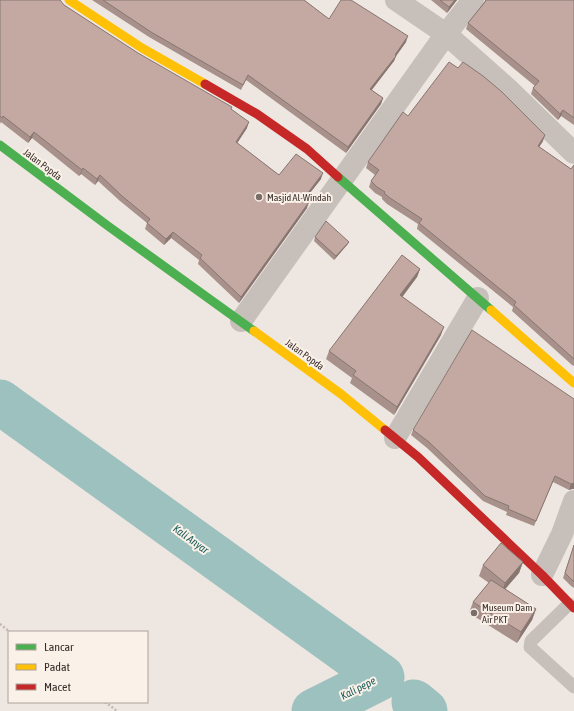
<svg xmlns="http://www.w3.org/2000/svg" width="574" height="711" font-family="'Asap Condensed',sans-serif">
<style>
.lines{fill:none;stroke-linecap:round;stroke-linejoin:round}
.river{stroke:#9dc1bf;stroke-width:45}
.path{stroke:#c0b8b3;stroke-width:2.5;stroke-dasharray:2 2;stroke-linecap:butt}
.lane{stroke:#c7bfba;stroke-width:13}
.street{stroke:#c7bfba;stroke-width:22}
.fast{stroke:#4caf50;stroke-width:9}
.slow{stroke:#ffc107;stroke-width:9}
.jam{stroke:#c62828;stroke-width:9}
.wall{fill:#a8918b}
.shaded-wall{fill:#887671}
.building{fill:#c3a9a2;stroke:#887671}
.poi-dot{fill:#786d69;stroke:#faf1e9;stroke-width:1.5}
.labels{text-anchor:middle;stroke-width:4;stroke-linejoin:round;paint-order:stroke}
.street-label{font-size:10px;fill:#382c28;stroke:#faf1e9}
.poi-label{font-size:10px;fill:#382c28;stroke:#faf1e9;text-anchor:start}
.water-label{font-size:11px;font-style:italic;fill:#1c5c5b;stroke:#faf1e9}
</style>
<rect width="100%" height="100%" fill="#eee7e1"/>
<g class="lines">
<!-- river -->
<g class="river">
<path d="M0,402L382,677L314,711"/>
<path d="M414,702L425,711"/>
</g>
<!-- path -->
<g class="path">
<path d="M0,624L10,632"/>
<path d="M105,702L117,711"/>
</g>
<!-- lane -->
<path class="lane" d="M569,604L531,641L530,647L574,687"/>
<!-- street -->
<g class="street">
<path d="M396,0L446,34L508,89L574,153"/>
<path d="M241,321L446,34L473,0"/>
<path d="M395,438L478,298"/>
<path d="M542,575L562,534L574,501"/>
</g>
<!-- fast -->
<g class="fast">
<path d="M0,145L108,226L254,331"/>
<path d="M338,177L491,310"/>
</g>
<!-- slow -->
<g class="slow">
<path d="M69,0L142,48L205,84"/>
<path d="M491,310L574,383"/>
<path d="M254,331L341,394L385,430"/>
</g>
<!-- jam -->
<g class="jam">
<path d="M205,84L257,114L307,149L338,177"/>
<path d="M385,430L418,457L542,575L574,608"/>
</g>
</g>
<!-- wall -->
<g class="wall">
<path d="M0,0L64,5L138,53L231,110L247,128L237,143L279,175L321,179L305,199L307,208L239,303L198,264L199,260L171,238L164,245L145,229L147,223L120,201L98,181L95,185L81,174L79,176L32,138L28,143L1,122L0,124Z"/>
<path d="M92,0H304L329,19L406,42L396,56L394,61L371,90L383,98L381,104L346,153L246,80L241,90L149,37Z"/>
<path d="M431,0H457L447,13Z"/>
<path d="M485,0H574V125L561,116L558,120L531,94L533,88L535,86L466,29L468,23L485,1Z"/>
<path d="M408,116L543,141L539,147L571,169L574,165V366L572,365L512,311L513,307L417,229L418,224L387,204L382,199V197L375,193L369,187L371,181L375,175L366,168L368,162Z"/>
<path d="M315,237L349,242L347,245L334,260L314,241Z"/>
<path d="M420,269L417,277L402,296L441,335L394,415L350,383L352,378L326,359L329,351Z"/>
<path d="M574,399V489H572L569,490L553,482L534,526L506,515L507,512L483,501L427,448L411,435L413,430Z"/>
<path d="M574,545V588L571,586L563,578Z"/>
<path d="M523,562L519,573L505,589L536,609L532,620L517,643L469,613L473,602L489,583L479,576L483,565Z"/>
</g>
<!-- shaded-wall -->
<g class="shaded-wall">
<path d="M455,0H457L447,13L449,7Z"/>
<path d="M408,36L406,42L396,56L394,61L368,95L370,89Z"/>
<path d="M383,98L381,104L346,153L348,147Z"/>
<path d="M563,110L561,116L558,120L560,114Z"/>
<path d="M249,122L247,128L234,148L236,142Z"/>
<path d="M34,132L32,138L28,143L30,137Z"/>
<path d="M545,135L543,141L536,152L538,146Z"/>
<path d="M83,168L81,174L79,176Z"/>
<path d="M323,173L321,179L302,203L304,198Z"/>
<path d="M100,175L98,181L95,185L97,179Z"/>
<path d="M309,202L307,208L239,303L241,297Z"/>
<path d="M173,232L171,238L164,245L166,239Z"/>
<path d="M349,242L347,245L334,260L336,256Z"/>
<path d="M420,269L417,277L398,303L400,295Z"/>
<path d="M444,327L441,335L394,415L397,407Z"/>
<path d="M574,483V489H572L569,490L571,484Z"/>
<path d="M523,562L519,573L501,594L505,583Z"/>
<path d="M536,609L532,620L517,643L521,632Z"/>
</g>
<!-- building -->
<g class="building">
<path d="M0,0H60L64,5L138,53L232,107L231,109L249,122L236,142L279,175L296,154L323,173L304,198L309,202L241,297L200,258L202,255L173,232L166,239L147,223L150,219L122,196L100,175L97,179L83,168L82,170L34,132L30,137L3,116L2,118L0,116Z"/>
<path d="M103,0H304L329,19L341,0H351L408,36L395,55L396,56L370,89L383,98L348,147L248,75L243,85L151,32Z"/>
<path d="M440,0H455L449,7Z"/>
<path d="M486,0H574V118L563,110L560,114L533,88L539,81L468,23L485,2Z"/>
<path d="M449,62L458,68L463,62L483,76L502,92L545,135L538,146L571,169L574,165V359L514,305L516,302L419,223L422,219L390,198L384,193L385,192L377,187L371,181L379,170L368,162L403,112L408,116Z"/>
<path d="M326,221L349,242L336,256L315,237Z"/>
<path d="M402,255L420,269L400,295L444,327L397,407L353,375L356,371L329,351Z"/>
<path d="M472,330L574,399V483L571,484L555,476L536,521L508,509L509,506L485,496L429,442L413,430Z"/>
<path d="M501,543L523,562L505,583L483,565Z"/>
<path d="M574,545V581H573L565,573Z"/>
<path d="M491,580L536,609L521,632L473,602Z"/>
</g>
<!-- markers -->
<g class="poi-dot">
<circle cx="259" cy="197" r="4"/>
<circle cx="474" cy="613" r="4"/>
</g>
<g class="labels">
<!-- street labels -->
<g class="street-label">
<text transform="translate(43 164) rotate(37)" y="4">Jalan Popda</text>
<text transform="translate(305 354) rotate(36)" y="4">Jalan Popda</text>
</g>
<!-- poi labels -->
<g class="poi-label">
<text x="267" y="201">Masjid Al-Windah</text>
<text x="482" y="611">Museum Dam<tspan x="482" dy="12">Air PKT</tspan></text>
</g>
<!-- water labels -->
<g class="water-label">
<text transform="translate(191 539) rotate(36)" y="4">Kali Anyar</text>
<text transform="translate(358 688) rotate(-27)" y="4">Kali pepe</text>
</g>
</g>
<!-- legend -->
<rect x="8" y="631" width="140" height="72" fill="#faf1e9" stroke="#aca29c"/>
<rect x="16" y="644" width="20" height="6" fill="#4caf50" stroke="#aca29c"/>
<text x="44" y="651" font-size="12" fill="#382c28">Lancar</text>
<rect x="16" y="664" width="20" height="6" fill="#ffc107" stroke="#aca29c"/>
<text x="44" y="671" font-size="12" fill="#382c28">Padat</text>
<rect x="16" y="684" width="20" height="6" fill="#c62828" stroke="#aca29c"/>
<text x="44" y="691" font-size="12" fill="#382c28">Macet</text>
</svg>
